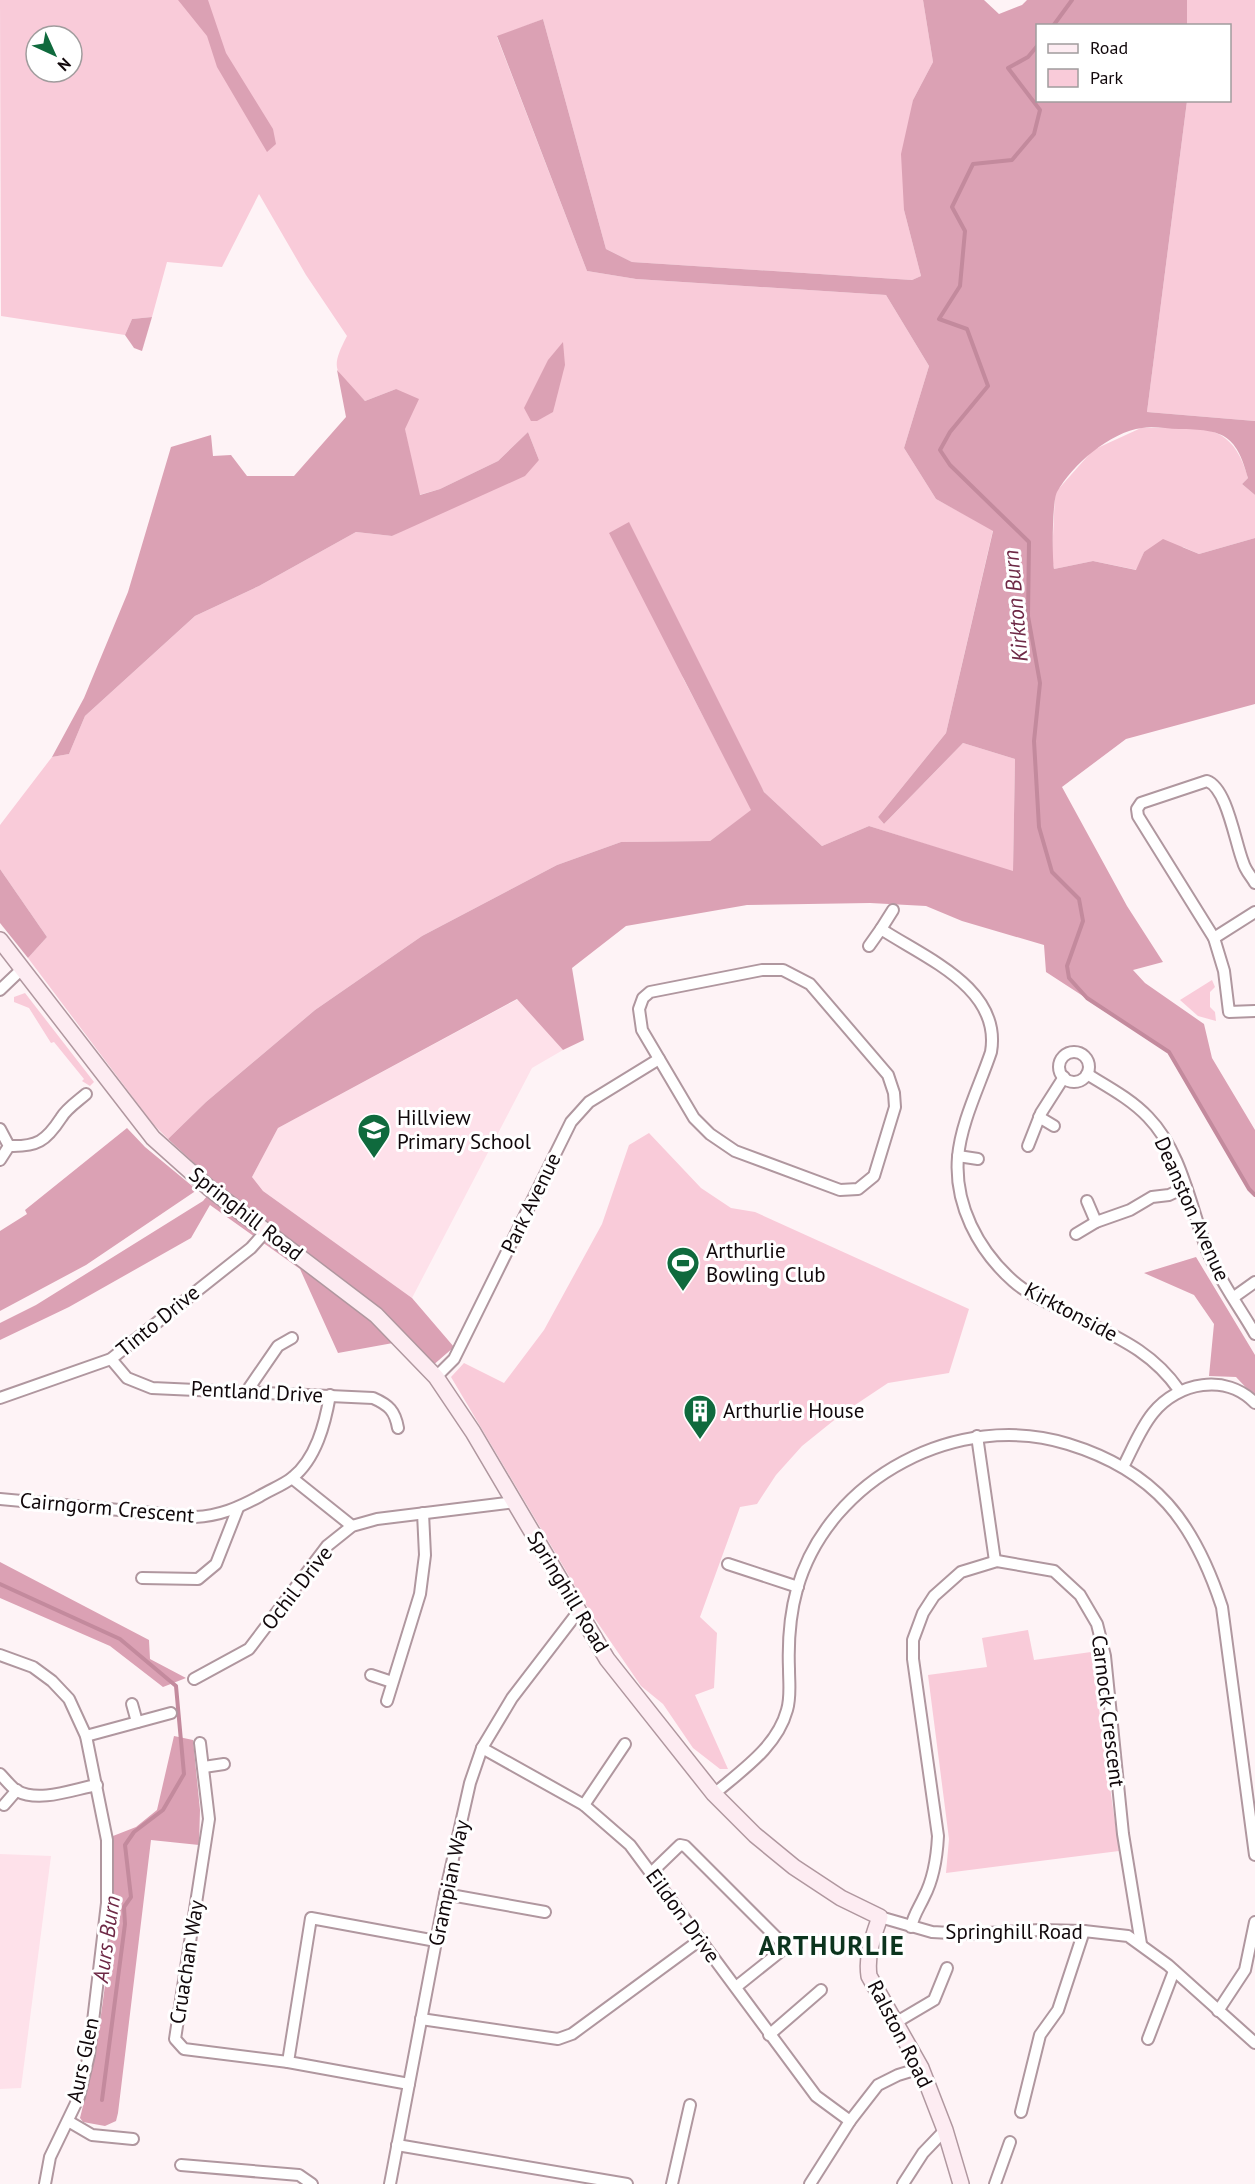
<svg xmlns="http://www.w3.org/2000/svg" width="1255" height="2184" font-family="'PT Sans',sans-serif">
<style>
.built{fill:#fee1ea}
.green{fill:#f9cbd9;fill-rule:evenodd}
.forest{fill:#dba1b4}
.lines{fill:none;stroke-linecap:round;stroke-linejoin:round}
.stream{stroke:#c38a9d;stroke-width:4}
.street-casing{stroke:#b0979f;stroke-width:14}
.secondary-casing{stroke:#b0979f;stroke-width:18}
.street{stroke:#fff;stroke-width:10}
.secondary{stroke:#fdecf2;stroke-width:15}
.labels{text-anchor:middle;stroke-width:6;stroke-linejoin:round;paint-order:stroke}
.poi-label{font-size:21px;fill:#11080b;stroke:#fff;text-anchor:start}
.street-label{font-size:21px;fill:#11080b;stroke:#fff}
.water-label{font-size:22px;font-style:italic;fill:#6e2946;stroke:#fff}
.district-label{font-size:27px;font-weight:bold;letter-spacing:1.5px;fill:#0c341e;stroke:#fff}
</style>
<rect width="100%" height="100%" fill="#fef3f6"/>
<!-- built -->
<g class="built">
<path d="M518,999L563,1050L532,1068L412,1298L263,1191L252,1177L278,1128Z"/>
<path d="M0,1854L51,1856L21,2088L0,2089Z"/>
</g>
<!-- green -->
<g class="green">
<path d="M0,0H923L933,62L913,100L904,210L921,276L912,280L632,262L606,249L543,19L497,37L587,271L636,279L886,295L929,366L904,448L936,499L993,530L946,733L878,817L884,824L963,743L1015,759L1013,872L869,826L822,846L765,793L682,676L752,810L710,841L621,842L557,865L422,936L315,1010L206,1102L168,1139L153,1124L28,958L47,937L0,869V825L52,757L69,754L85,716L195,616L259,586L356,532L392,536L539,460L528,432L498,461L440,489L419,495L396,389L365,401C338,371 327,374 347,336L306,275L259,194L222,267L167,262L152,317L132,319L125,335L1,316ZM36,36H72V72H36Z"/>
<path d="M1187,0H1255V421L1147,412L1187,101L1230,100V26L1187,25Z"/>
<path d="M1141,428C1194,429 1231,416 1248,478L1242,484L1255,495V538L1199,554L1183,547L1144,552L1137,570L1093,561L1054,569L1052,558L1055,493L1093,450Z"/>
<path d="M1212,980L1215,987L1210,992V1007L1215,1012L1216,1021L1198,1016L1180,1000Z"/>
<path d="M25,993L94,1082L90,1086L82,1081L84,1079L54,1042L51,1043L29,1008L14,1002V997Z"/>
<path d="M649,1133L701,1188L731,1208L755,1212L969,1309L949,1373L888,1383L843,1413L802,1446L776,1475L757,1504L740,1507L700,1617L717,1633L714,1688L695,1695L728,1769H720L693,1748L663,1704L641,1686L591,1613L451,1377L464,1363L504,1383L544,1330L602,1224L629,1145Z"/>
<path d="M1028,1630L1034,1660L1091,1652L1119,1851L946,1873L949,1839L928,1675L987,1667L982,1638Z"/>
</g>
<!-- forest -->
<g class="forest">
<path d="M178,0H208L226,53L273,129L276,144L267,152L217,67L207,36Z"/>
<path d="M923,0H984L999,14L1022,5L1027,0H1187V25L1038,26V100L1187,101L1147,412L1255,421V495L1242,484L1248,478C1236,433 1222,430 1179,429C1167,429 1154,426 1142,428C1110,432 1072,465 1057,492C1052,501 1052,558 1054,569L1093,561L1136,570L1144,552L1163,539L1199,554L1255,538V704L1126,739L1062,787L1127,906L1163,962L1133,970L1145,983L1204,1024L1212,1058L1255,1130V1195L1249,1189L1169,1052L1046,972L1044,945L962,921L926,906L870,903L747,905L626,926L572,968L584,1040L563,1050L517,999L278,1128L252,1177L263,1191L412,1298L454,1347L424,1373L393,1343L338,1353L300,1269L210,1205L191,1238L69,1307L0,1340V1323L36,1305L203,1201L217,1184L168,1139L206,1102L315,1010L422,936L557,865L621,842L710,841L751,810L609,533L629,522L764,792L822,846L869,826L1013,871L1015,759L963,743L884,824L878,817L946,733L993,531L936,499L904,448L929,366L886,295L636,279L587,271L497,36L543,19L606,249L632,262L912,280L921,276L904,210L901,154L913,100L933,62Z"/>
<path d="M152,317L142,351L134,348L125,335L132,319Z"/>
<path d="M563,342L565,365L553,412L537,421H531L524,408L548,360Z"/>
<path d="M337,370L365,401L396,389L419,399L405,429L420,495L440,489L498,461L528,432L539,460L525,476L392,536L356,532L259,586L195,616L85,716L69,754L52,757L84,698L128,592L171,447L211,435L213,456L231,455L247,476H294L346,417Z"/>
<path d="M0,869L47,937L28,958L0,923Z"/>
<path d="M127,1128L145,1147L197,1190L86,1265L0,1311V1231L27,1214L25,1210Z"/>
<path d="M1196,1257L1255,1355V1397L1236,1377L1209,1376L1214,1324L1194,1295L1144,1273Z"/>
<path d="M0,1562L149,1640L150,1659L186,1678L163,1687L110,1646L0,1598Z"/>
<path d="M174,1736L193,1740L200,1810L199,1845L151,1840L118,2113L116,2121L105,2126L83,2122L80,2118C104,2026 114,1931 113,1836L136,1827L157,1810Z"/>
</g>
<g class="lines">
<!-- stream -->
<g class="stream">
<path d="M1053,26L1072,0"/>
<path d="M1038,45L1028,57L1008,68L1040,110L1034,134L1012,160L973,164L952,207L965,231L960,286L939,319L967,329L988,386L950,432L940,450L950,465L1029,542L1028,616L1040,683L1034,741L1039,827L1052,872L1079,899L1083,921L1067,966L1069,978L1087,998L1169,1052L1249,1189L1255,1195"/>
<path d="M0,1584L120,1639L176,1686L184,1774L163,1810L134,1832L125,1845L131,1897L124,1907L125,1924L102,2100"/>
</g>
<defs>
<g id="street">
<path d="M1255,883C1251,876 1245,870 1243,862C1235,842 1227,788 1207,781L1141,803L1137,809L1138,816L1214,938L1224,971L1229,1012L1255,1011"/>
<path d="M881,929L893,910"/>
<path d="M1214,938L1255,912"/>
<path d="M869,946L881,929C925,958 1002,988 991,1052C980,1085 961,1122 958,1157C954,1204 978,1250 1013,1281C1032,1298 1059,1307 1081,1319C1121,1339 1153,1353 1179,1390"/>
<path d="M762,970H783L810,984L888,1075L894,1093L895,1107L874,1176L858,1189L840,1190L735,1151L710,1134L694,1118L642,1030L639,1009L643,998L650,992Z"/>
<path d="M0,990L23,968"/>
<circle cx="1074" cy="1067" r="15"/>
<path d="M1087,1074C1108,1087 1131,1099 1148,1117C1182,1152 1190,1206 1207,1250C1219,1280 1239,1306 1255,1334"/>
<path d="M1039,1117L1054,1126"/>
<path d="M0,1129L9,1146L0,1160"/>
<path d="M9,1146C37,1147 46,1141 61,1118C66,1109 78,1101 86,1094"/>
<path d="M1028,1146L1041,1113L1064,1077"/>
<path d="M958,1156L978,1159"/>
<path d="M1087,1201L1096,1222"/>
<path d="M1076,1234L1096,1222L1130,1210L1152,1197L1169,1195L1186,1187"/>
<path d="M1234,1297L1255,1282"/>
<path d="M111,1359L127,1378L152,1388L373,1398C389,1405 395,1411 398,1428"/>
<path d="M436,1377L454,1359L571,1122L589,1102L659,1059"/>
<path d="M247,1391L278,1346L292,1338"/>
<path d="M0,1398L111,1359L251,1248L267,1230"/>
<path d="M977,1436L995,1561"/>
<path d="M1123,1467C1132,1450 1140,1429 1153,1413C1178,1382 1226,1373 1255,1403"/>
<path d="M292,1478L352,1526"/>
<path d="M0,1499L195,1517C219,1516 238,1508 260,1496C270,1490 283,1485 292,1478C316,1459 325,1424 330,1395"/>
<path d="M728,1564L798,1587"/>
<path d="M142,1578L198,1579L216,1564L238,1508"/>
<path d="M0,1655L33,1667L52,1681L69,1699L86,1736L107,1840V1903L89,2055L79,2097L50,2157L45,2184"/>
<path d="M371,1675L392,1682"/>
<path d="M194,1679L249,1649L327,1546L352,1526L377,1519L515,1502"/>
<path d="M387,1701L420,1594L425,1555L423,1513"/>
<path d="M132,1704L137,1722"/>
<path d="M86,1736L171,1713"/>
<path d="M200,1743L209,1819L175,2039L184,2049L288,2062"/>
<path d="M482,1748L584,1805L630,1845L816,2096L850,2121"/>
<path d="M204,1767L224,1764"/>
<path d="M0,1774C5,1779 11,1787 17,1791C40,1803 74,1789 97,1785"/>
<path d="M714,1794C742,1770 777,1747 787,1710C791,1697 789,1683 789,1669C788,1643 790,1614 797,1589C829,1477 959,1410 1068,1444C1156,1471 1194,1522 1222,1607L1255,1855"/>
<path d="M4,1805L17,1790"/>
<path d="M584,1805L625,1744"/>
<path d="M652,1872L680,1845L685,1846L779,1940L783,1948L781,1951L736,1987"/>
<path d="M445,1894L545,1912"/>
<path d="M880,1917L932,1932L970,1934L1040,1930L1084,1931L1128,1936L1168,1965L1255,2043"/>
<path d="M911,1927C914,1914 919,1908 924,1897C934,1878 937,1856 938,1836L913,1659V1640L923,1613L934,1596L961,1572L997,1561L1054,1571L1080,1595L1097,1624L1105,1656L1123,1834L1141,1944"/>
<path d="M1218,2011L1245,1970L1255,1922"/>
<path d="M421,2019L558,2039L572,2034L700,1940"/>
<path d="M895,2023L934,2000L947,1968"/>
<path d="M769,2035L821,1990"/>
<path d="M1148,2039L1174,1971"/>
<path d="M409,2084L288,2062L311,1918L436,1941"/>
<path d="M1021,2112L1040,2035L1058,2010L1084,1931"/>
<path d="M68,2121L92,2135L133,2139"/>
<path d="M397,2145L627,2184"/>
<path d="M181,2165L299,2175L312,2184"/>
<path d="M390,2184L445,1894L470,1783L482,1748L512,1698L578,1612"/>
<path d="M672,2184L690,2105"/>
<path d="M810,2184L850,2121L878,2085L898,2075L921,2068"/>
<path d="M903,2184L923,2153L945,2130"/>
<path d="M995,2184L1010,2142"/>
</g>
<path id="secondary" d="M0,940L153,1138L209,1188L376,1315L436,1377L473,1432L607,1659L714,1794L755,1835L794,1867L841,1898L880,1917C873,1937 866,1955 869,1976L921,2068L945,2130L961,2184"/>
</defs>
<!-- street casing -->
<use href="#street" class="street-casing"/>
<!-- secondary casing -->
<use href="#secondary" class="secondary-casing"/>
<!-- street -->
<use href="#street" class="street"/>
<!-- secondary -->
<use href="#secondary" class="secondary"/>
</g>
<!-- icons -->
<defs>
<symbol id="school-pin" viewBox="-11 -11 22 30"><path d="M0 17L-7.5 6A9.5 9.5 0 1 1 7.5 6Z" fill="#0f6a3d" stroke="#fff"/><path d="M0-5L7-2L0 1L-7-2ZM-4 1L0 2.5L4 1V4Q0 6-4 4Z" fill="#fff"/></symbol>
<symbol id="stadium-pin" viewBox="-11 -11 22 30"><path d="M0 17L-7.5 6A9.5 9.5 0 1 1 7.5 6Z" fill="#0f6a3d" stroke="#fff"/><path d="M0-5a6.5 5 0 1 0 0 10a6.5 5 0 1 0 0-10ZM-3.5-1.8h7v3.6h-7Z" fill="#fff"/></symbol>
<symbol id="building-pin" viewBox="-11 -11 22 30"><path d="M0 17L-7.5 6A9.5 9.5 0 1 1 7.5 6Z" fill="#0f6a3d" stroke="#fff"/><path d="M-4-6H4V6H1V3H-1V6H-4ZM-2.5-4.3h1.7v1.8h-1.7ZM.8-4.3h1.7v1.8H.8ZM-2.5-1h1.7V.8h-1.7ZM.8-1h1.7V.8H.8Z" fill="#fff"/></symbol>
</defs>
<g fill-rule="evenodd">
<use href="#school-pin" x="355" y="1111" width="38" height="52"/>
<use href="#stadium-pin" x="664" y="1244" width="38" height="52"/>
<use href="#building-pin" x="681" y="1392" width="38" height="52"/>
</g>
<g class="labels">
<!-- poi labels -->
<g class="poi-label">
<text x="397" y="1125">Hillview<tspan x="397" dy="24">Primary School</tspan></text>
<text x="706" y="1258">Arthurlie<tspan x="706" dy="24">Bowling Club</tspan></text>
<text x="723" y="1418">Arthurlie House</text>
</g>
<!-- street labels -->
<g class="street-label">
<text transform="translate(531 1203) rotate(-64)" y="7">Park Avenue</text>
<text transform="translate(1192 1209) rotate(66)" y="7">Deanston Avenue</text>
<text transform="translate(246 1214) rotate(38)" y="7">Springhill Road</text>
<text transform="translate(1071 1312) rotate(28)" y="7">Kirktonside</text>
<text transform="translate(158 1321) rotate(-39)" y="7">Tinto Drive</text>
<text transform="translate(257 1392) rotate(3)" y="7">Pentland Drive</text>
<text transform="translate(107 1508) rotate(5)" y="7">Cairngorm Crescent</text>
<text transform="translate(297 1588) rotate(-52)" y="7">Ochil Drive</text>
<text transform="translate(568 1592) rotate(59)" y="7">Springhill Road</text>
<text transform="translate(1108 1711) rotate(83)" y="7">Carnock Crescent</text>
<text transform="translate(449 1883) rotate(-78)" y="7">Grampian Way</text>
<text transform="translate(683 1916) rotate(54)" y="7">Eildon Drive</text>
<text x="1014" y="1939">Springhill Road</text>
<text transform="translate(187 1962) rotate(-81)" y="7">Cruachan Way</text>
<text transform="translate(900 2034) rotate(63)" y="7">Ralston Road</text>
<text transform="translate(83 2060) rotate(-78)" y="7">Aurs Glen</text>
</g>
<!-- water labels -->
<g class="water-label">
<text transform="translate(1015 606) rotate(-95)" y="8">Kirkton Burn</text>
<text transform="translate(106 1939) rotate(-82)" y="8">Aurs Burn</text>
</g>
<!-- district labels -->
<g class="district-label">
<text x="832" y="1955">ARTHURLIE</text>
</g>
</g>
<!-- legend -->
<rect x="1036" y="24" width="195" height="78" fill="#ffffff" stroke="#a09c9d" stroke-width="1.5"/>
<rect x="1048" y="44" width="30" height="9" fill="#fdecf2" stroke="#a09c9d" stroke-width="1.5"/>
<text x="1090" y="54" font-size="18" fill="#11080b">Road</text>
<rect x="1048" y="69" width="30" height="18" fill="#f9cbd9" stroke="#a09c9d" stroke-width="1.5"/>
<text x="1090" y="84" font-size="18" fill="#11080b">Park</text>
<!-- north arrow -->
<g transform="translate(54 54) rotate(135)"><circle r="28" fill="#ffffff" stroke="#a09c9d" stroke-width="1.5"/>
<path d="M0-4.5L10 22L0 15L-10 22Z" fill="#0f6a3d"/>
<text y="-9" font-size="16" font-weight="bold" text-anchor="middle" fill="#11080b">N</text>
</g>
</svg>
